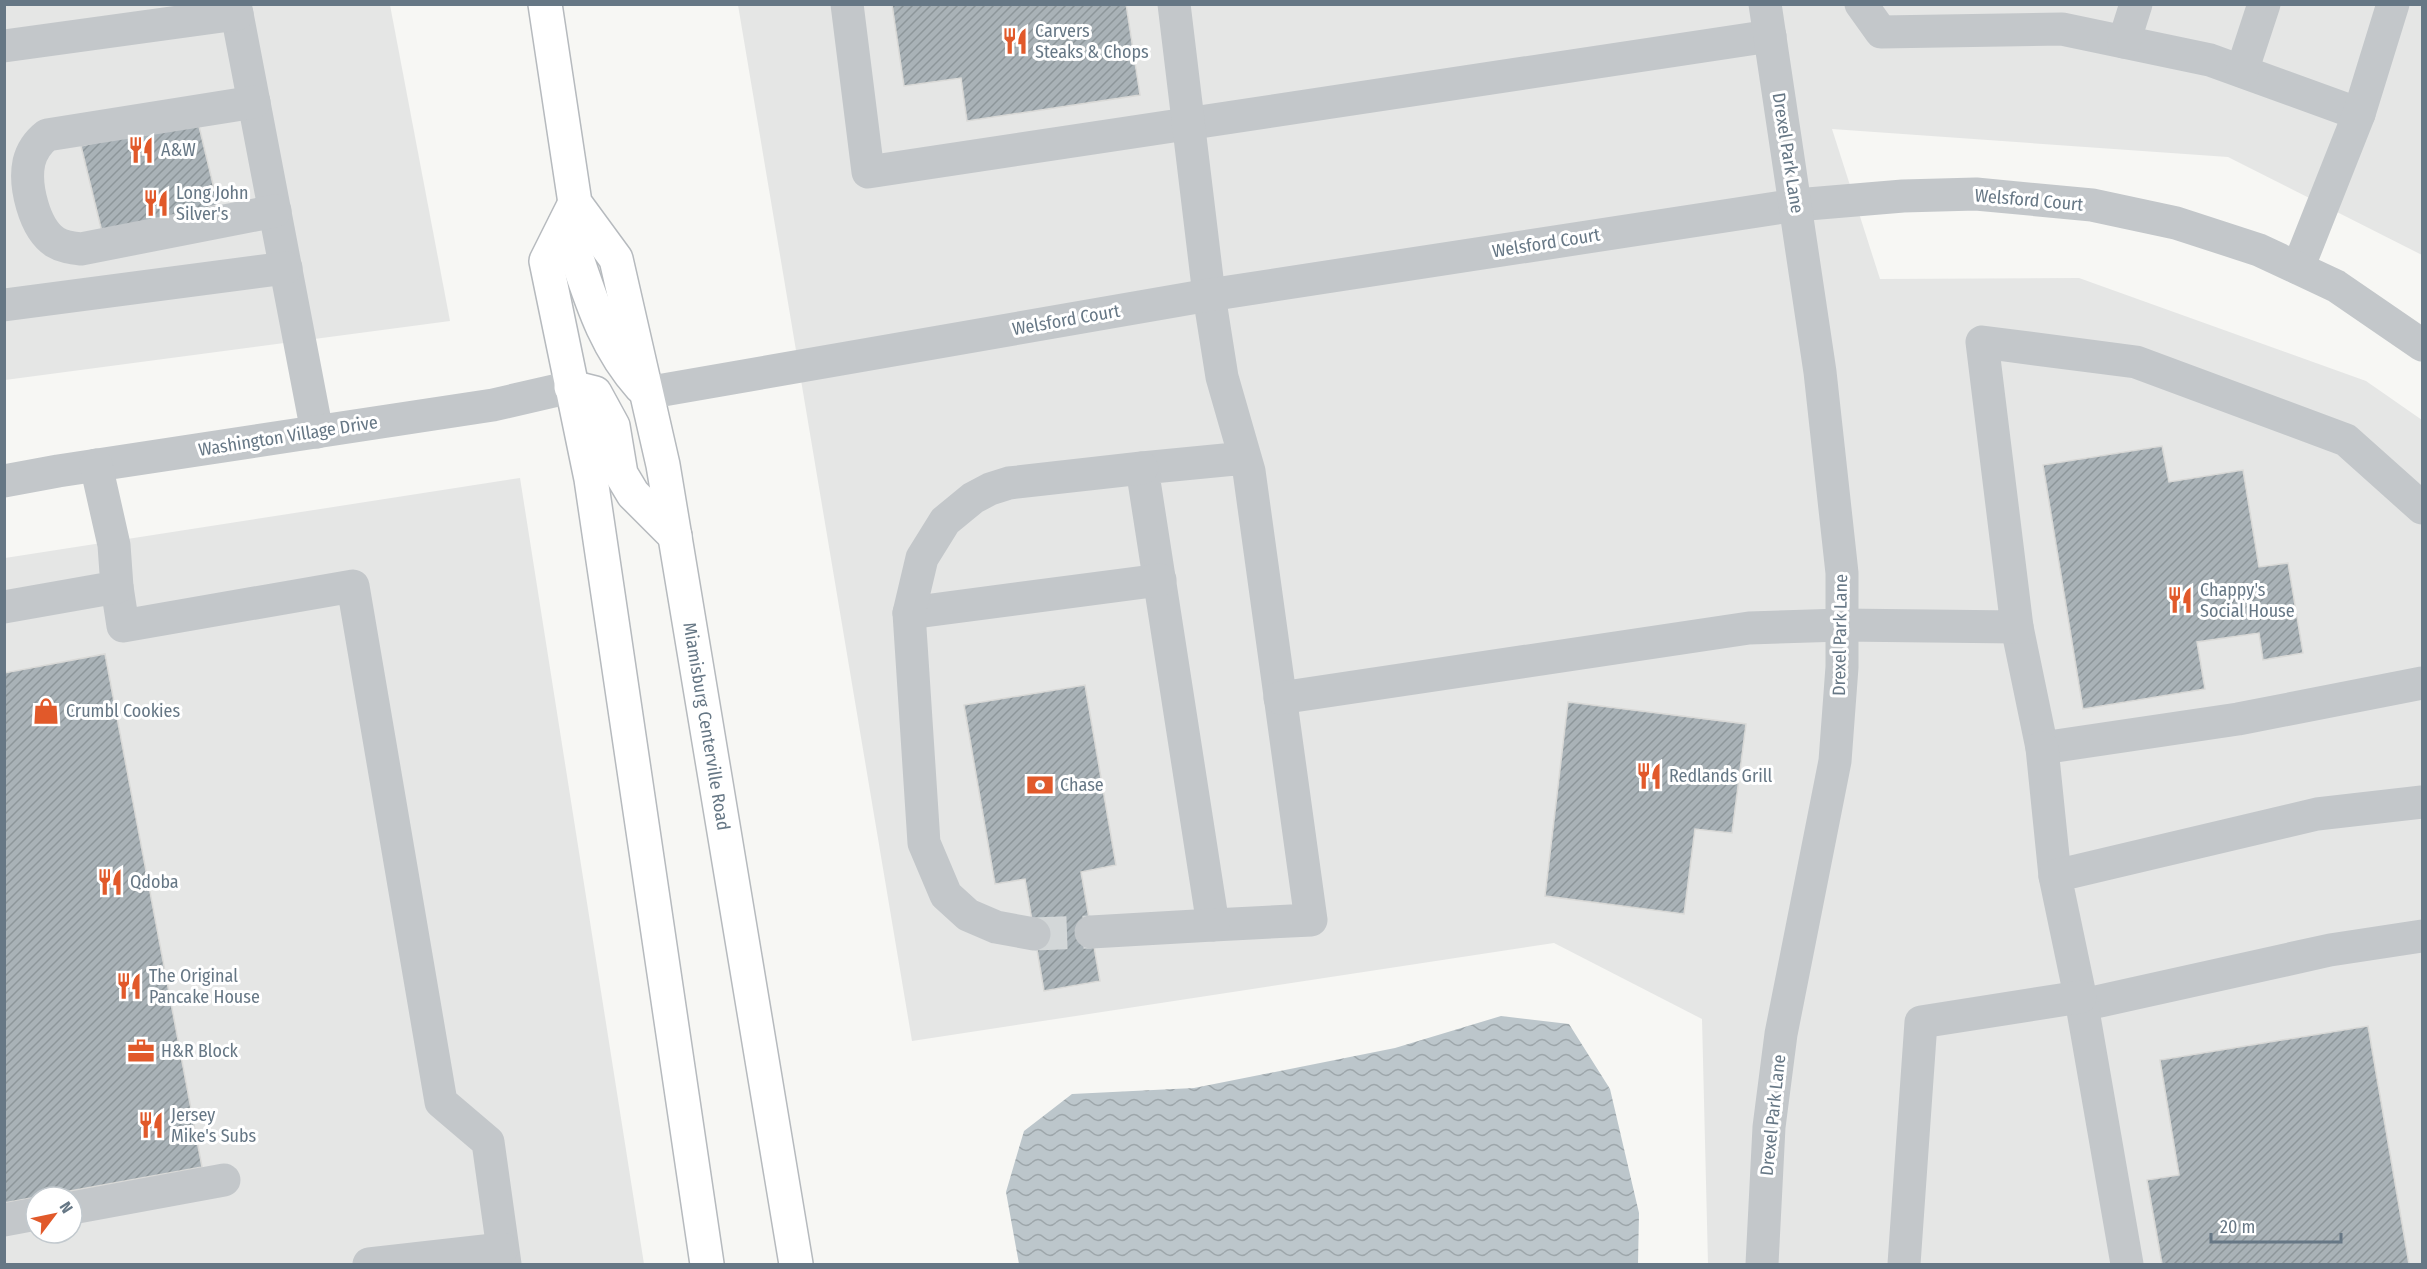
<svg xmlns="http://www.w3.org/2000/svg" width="2427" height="1269" font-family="'Fira Sans Condensed',sans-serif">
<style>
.built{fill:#e5e6e5;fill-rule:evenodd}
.water{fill:url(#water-waves)}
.building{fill:url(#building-hatch);stroke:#d9d9d7;stroke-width:1.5}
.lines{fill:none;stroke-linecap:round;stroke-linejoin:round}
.minor-tunnel{stroke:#d3d7d8;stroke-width:33;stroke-dasharray:33 16;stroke-linecap:butt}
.major-casing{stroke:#b6babe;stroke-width:36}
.minor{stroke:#c3c7ca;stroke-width:33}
.major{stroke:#fff;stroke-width:33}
.labels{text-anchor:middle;stroke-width:6;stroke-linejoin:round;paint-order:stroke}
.poi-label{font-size:18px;fill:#667785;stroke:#fff;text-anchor:start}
.street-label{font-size:18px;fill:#667785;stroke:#fff}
</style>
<defs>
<pattern id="water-waves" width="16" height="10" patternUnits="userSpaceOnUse" patternTransform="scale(1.5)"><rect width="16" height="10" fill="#bcc6cb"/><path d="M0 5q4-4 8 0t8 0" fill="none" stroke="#9da6aa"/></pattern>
<pattern id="building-hatch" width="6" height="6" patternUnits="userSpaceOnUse" patternTransform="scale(1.5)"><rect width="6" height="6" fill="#a9b2b7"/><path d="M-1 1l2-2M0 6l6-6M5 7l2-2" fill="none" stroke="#8d969a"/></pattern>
</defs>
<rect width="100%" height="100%" fill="#f7f7f4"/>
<!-- built -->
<g class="built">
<path d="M4,5H390L450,321L5,380Z"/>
<path d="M738,5H2422V255L2228,157L1832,129L1880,279L2079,278L2366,381L2422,420V1264H1708L1702,1019L1554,943L912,1041Z"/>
<path d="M520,478L644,1264H5V558ZM36,1197H72V1233H36Z"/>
</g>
<!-- water -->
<path class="water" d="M1501,1016L1569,1024L1610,1089L1639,1213L1638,1264H1019L1006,1192L1024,1131L1072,1094L1194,1088L1395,1048Z"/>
<!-- building -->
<g class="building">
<path d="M892,4H1126L1140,95L967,121L961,78L904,86Z"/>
<path d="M197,118L218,205L102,232L81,146Z"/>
<path d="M2162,446L2169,482L2243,470L2259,567L2288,563L2303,653L2263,660L2259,633L2197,642L2205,689L2083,709L2043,465Z"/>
<path d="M105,654L202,1167L4,1203V673Z"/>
<path d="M1085,685L1116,865L1081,872L1100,981L1044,991L1025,879L995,884L964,705Z"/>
<path d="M1568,702L1746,724L1732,833L1695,829L1684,914L1545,896Z"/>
<path d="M2368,1026L2409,1264H2162L2147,1180L2179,1175L2160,1060Z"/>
</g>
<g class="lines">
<!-- minor-tunnel -->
<path class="minor-tunnel" d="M1034,934L1091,932"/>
<defs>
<g id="major">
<path id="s1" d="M545,4L575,203L616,259L663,465L796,1264"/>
<path d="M575,203L546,261L591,479L707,1264"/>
<path d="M565,224C587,283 598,339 641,387"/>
<path d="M571,387L595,393L613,426L621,474L633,494L675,536"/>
</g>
</defs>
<!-- major casing -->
<use href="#major" class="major-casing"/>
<!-- minor -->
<g class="minor">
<path d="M847,4L868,172L1770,36"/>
<path d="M1174,4L1209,295L1222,377L1249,471L1311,920L1213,925L1142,468L1245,458"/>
<path d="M1861,4L1881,32L2062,29L2210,60L2359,114"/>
<path d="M237,14L317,432"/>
<path d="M2124,42L2136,4"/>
<path d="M4,46L237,14L235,4"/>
<path d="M2242,71L2264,4"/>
<path d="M254,102L47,135C38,142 32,150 29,162C24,185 34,228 55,242C63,247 72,248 81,249L275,211"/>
<path d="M2298,268L2359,114L2393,4"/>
<path d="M4,305L286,268"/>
<path d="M646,393L1209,295L1796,205L1903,196L1976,194L2092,205L2176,223L2259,250L2336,286L2422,345"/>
<path d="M4,481L58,471L493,405L571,387"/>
<path d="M117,587L123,626L353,586L441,1102L488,1142L505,1264"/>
<path d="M4,607L117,587L114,545L96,465"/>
<path d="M909,613L1160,580"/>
<path d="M2017,627L2042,748L2238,719L2422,683"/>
<path d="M1280,698L1749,628L1842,625L2017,627L1982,342L2136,362L2346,440L2422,508"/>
<path d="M2042,748L2055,876"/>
<path d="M2422,802L2317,814L2055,876L2082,1005L2330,950L2422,936"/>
<path d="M1091,932L1213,925"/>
<path d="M1034,934L996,927L968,915L946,895L924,843L909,613L922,558L945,521L973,498L990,489L1009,483L1142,468"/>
<path d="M2082,1005L2127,1264"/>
<path d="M72,1208L224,1180"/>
<path d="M4,1220L36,1214"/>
<path d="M369,1264L502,1249"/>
<path d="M1762,1264L1769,1127L1781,1034L1835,761L1842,667V573L1820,372L1765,4"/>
<path d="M1904,1264L1921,1022L2080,997"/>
</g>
<!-- major -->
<use href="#major" class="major"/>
</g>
<!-- icons -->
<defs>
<symbol id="restaurant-bare" viewBox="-9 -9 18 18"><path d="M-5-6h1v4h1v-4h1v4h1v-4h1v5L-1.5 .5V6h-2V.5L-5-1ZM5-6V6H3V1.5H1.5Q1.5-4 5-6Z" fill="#e1592a" stroke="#fff" stroke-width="2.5" paint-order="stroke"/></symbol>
<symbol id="shop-bare" viewBox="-9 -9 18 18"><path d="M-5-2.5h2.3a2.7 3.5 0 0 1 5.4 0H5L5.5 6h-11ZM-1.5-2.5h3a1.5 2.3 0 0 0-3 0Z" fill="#e1592a" stroke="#fff" stroke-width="2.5" paint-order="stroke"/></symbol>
<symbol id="bank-bare" viewBox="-9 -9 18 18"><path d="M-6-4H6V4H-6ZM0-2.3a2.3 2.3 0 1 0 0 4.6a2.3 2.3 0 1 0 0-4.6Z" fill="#e1592a" stroke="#fff" stroke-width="2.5" paint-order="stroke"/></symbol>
<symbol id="office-bare" viewBox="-9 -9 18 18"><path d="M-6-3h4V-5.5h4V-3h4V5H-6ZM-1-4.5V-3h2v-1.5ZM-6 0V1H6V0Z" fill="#e1592a" stroke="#fff" stroke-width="2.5" paint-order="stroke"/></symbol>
</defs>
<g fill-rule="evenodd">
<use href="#restaurant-bare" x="996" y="22" width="38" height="38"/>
<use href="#restaurant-bare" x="122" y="131" width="38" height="38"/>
<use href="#restaurant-bare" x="137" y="184" width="38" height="38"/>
<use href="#restaurant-bare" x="2161" y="581" width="38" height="38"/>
<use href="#shop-bare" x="27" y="692" width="38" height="38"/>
<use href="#restaurant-bare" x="1630" y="757" width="38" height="38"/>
<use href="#bank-bare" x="1021" y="766" width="38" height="38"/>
<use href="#restaurant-bare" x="91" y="863" width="38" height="38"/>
<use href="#restaurant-bare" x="110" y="967" width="38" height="38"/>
<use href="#office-bare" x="122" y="1032" width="38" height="38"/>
<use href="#restaurant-bare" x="132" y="1106" width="38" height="38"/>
</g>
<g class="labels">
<!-- poi labels -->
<g class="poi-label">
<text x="1035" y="37">Carvers<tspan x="1035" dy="21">Steaks &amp; Chops</tspan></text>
<text x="161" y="156">A&amp;W</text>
<text x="176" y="199">Long John<tspan x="176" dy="21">Silver's</tspan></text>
<text x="2200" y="596">Chappy's<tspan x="2200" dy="21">Social House</tspan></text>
<text x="66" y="717">Crumbl Cookies</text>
<text x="1669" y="782">Redlands Grill</text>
<text x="1060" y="791">Chase</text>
<text x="130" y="888">Qdoba</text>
<text x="149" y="982">The Original<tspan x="149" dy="21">Pancake House</tspan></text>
<text x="161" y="1057">H&amp;R Block</text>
<text x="171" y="1121">Jersey<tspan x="171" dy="21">Mike's Subs</tspan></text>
</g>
<!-- street labels -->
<g class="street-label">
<text transform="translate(1788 153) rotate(81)" y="6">Drexel Park Lane</text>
<text transform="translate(2029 200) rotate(5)" y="6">Welsford Court</text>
<text transform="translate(1546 243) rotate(-9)" y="6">Welsford Court</text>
<text transform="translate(1066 320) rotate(-10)" y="6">Welsford Court</text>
<text transform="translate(288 436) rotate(-9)" y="6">Washington Village Drive</text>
<text transform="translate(1840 635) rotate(-89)" y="6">Drexel Park Lane</text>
<text dy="6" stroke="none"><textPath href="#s1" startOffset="747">Miamisburg Centerville Road</textPath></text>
<text transform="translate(1773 1115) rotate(-84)" y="6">Drexel Park Lane</text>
</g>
</g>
<!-- border -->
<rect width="2427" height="1269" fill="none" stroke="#667785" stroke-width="12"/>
<!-- north arrow -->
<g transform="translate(54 1215) rotate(58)"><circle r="28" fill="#ffffff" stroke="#c2c9ce" stroke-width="1.5"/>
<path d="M0-4.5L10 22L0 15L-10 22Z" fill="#e1592a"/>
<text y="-9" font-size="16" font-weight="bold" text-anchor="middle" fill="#667785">N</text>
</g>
<!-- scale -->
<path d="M2211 1233v9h130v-9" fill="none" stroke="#667785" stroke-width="3"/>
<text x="2220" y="1233" font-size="18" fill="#667785" stroke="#ffffff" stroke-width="4.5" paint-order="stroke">20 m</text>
</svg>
